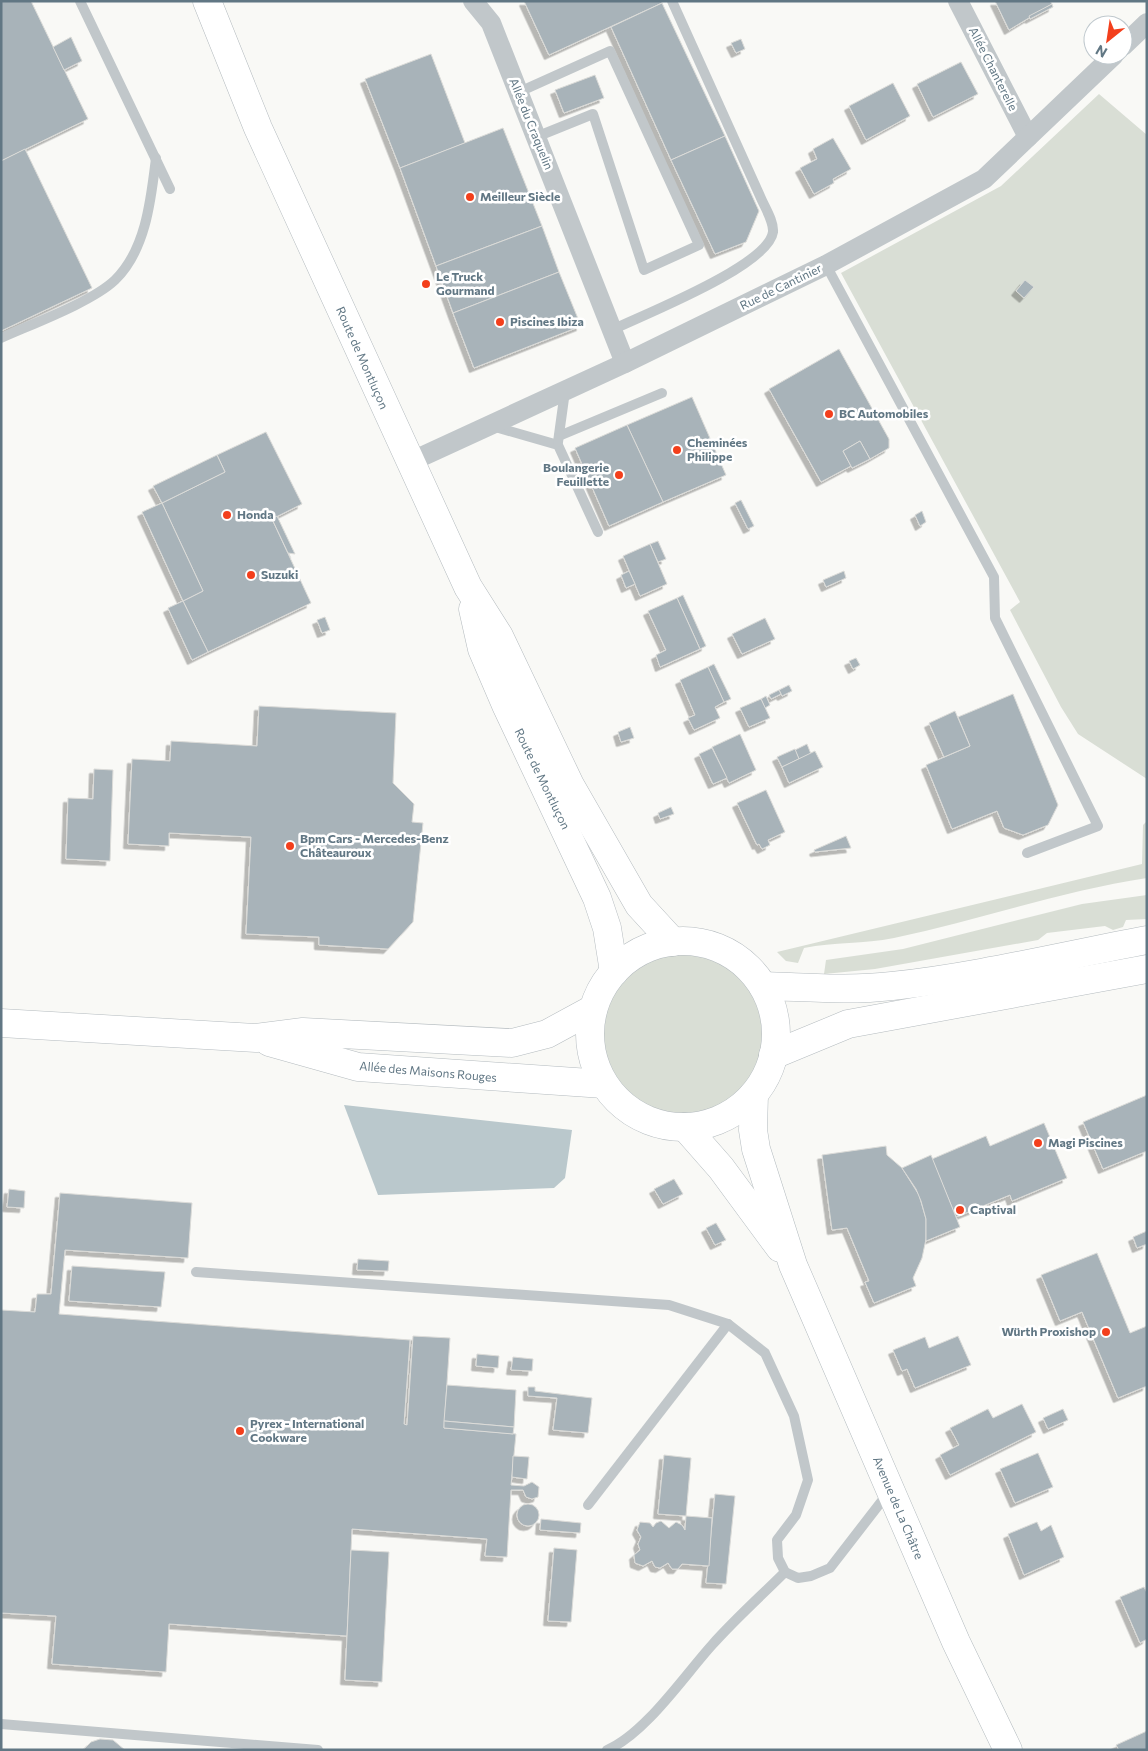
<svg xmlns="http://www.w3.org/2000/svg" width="1148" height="1751" font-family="Commissioner,sans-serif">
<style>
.green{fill:#d9ded5}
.water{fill:#bac8cc}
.building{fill:#a8b3b9;stroke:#dbdbd8;filter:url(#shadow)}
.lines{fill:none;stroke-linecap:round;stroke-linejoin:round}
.secondary-casing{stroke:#b3bbbf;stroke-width:29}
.primary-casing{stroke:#b4bbbf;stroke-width:29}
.lane{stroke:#c1c7ca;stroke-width:10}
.street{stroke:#c1c7ca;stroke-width:20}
.secondary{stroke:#fff;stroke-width:28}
.primary{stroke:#fff;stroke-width:28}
.poi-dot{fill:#f33f1c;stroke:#fff;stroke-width:2}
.labels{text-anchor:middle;stroke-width:5;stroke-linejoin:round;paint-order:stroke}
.street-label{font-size:12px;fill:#617784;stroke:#fff}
.poi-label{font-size:12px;font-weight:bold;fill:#617784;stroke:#fff;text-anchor:start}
</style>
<defs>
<filter id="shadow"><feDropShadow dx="-4.5" dy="4.5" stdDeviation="0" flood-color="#0004"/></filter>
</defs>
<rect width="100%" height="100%" fill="#f9f9f6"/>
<!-- green -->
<g class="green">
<path d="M1099,94L1147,135V779L1078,734L1061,707L1010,610L1020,602L841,273L1001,186Z"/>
<path d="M1147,821V878C1061,891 979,920 894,938C864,944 834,942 804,948L798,963L786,961L777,952L1142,864L1143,825Z"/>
<path d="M1147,895V919L1126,920L1123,927L1113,930L1105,926L1047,933L1038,940L875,969L824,974L826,960L903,949L1082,904Z"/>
<circle cx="683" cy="1034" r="93"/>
</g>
<!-- water -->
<path class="water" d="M344,1105L572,1130L565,1178L554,1188L378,1195Z"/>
<!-- building -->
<g class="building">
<path d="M1,1H31L88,119L1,161Z"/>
<path d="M524,1H661L662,3L549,55Z"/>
<path d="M995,1H1050L1052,4L1009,30Z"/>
<path d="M662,3L725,136L671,160L611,27Z"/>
<path d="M1052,4L1053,7L1030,19L1029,16Z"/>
<path d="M71,37L82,61L64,70L53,47Z"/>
<path d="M741,39L745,49L736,53L731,43Z"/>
<path d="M431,54L465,143L400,168L365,79Z"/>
<path d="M961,62L978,94L933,117L917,84Z"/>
<path d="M595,75L604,98L564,113L555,90Z"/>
<path d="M893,83L910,116L866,140L849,106Z"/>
<path d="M503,128L542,226L436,266L400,168Z"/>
<path d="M725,136L759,211L746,242L715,254L671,160Z"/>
<path d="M833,138L851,169L833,179L834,183L814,194L800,168L817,159L813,149Z"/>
<path d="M25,149L92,288L1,331V161Z"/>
<path d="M542,226L559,272L453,313L436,266Z"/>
<path d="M559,272L581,326L474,368L453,313Z"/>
<path d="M1025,280L1034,287L1024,298L1016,291Z"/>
<path d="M839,349L889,439V448L870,459L860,441L843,451L851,466L821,482L769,389Z"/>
<path d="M692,397L726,475L663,502L627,425Z"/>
<path d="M627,425L663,502L609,526L575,448Z"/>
<path d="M266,432L302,504L272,519L311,603L208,652L183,601L203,591L162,503L225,472L217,455Z"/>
<path d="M860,441L870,459L852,468L843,451Z"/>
<path d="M217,455L225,472L162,503L153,486Z"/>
<path d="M741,500L754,526L748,529L735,503Z"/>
<path d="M162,503L203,591L183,601L142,512Z"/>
<path d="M922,511L926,522L920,526L915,515Z"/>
<path d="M277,516L295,554L288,553L272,519Z"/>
<path d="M658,541L666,559L658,562L650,544Z"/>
<path d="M650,544L667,584L640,596L623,556Z"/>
<path d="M629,571L635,584L626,588L621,575Z"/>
<path d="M844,571L846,578L826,587L823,580Z"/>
<path d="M683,595L706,646L700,649L677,598Z"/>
<path d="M677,598L700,649L660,667L656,655L666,650L648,611Z"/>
<path d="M183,601L208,652L192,660L168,608Z"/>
<path d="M325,617L330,630L322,633L317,620Z"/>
<path d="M765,618L775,639L742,654L732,634Z"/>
<path d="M856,658L860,665L853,669L849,661Z"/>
<path d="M714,664L731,699L724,702L708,667Z"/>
<path d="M708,667L724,702L715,707L720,718L694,730L688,718L695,715L680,680Z"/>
<path d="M789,685L792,691L782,696L779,690Z"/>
<path d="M779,690L781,694L771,699L769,695Z"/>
<path d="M1013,694L1058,805L1048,825L1023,835L1004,828L997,811L952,829L926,765L970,746L958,717Z"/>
<path d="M766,696L770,705L765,708L761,699Z"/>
<path d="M761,699L770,718L749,727L740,708Z"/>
<path d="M259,706L396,713L393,783L414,804L412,822L423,823L413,922L388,949L319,945V937L246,934L251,837L169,833V846L128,844L132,759L170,761L171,741L257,746Z"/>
<path d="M955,711L970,746L944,757L929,723Z"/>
<path d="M630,727L634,738L621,742L618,732Z"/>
<path d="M740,734L756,770L729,783L712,747Z"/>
<path d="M807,744L811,754L799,759L795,750Z"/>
<path d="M712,748L727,778L713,784L699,754Z"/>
<path d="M795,749L799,759L782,767L777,757Z"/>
<path d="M815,751L823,767L789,783L782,767Z"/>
<path d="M94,769L113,770L110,861L66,859L68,798L93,799Z"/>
<path d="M766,790L785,832L768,840L770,845L762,849L759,844L757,845L737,803Z"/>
<path d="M671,807L674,814L660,819L658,813Z"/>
<path d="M846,836L851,848L815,852L814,850Z"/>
<path d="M1147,1095V1151L1103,1169L1083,1122Z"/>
<path d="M1044,1123L1067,1178L1012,1201L1010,1195L956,1217L932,1159L986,1136L990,1146Z"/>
<path d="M886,1146L887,1155L902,1168L919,1195L926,1219V1239L922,1258L913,1278L916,1286L874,1303L865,1282L869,1281L847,1228L832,1230L822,1155Z"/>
<path d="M931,1155L960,1227L926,1241V1219L921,1201L916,1189L902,1168Z"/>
<path d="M674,1179L683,1194L663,1204L654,1189Z"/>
<path d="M9,1189L25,1191L24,1208L7,1207Z"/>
<path d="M60,1193L192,1203L188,1258L65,1250L59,1314L410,1340L404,1424L407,1425L413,1336L450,1338L444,1428L516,1434L511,1485L524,1486L532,1482L539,1487L538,1497L532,1499L526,1497L523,1490H511L507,1557L485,1556L487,1539L352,1529L347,1636L169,1624L166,1672L52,1664L56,1616L1,1613V1310L35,1312L37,1294H51Z"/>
<path d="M716,1223L726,1240L715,1245L706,1228Z"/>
<path d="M1147,1231V1244L1137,1248L1133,1237Z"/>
<path d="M1097,1253L1130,1333L1147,1326V1386L1118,1398L1082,1312L1060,1321L1041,1275Z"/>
<path d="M358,1259L389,1261L388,1271L357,1270Z"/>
<path d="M72,1266L165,1272L161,1307L69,1301Z"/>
<path d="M958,1336L971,1365L915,1388L907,1369L902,1371L893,1350L925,1337L929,1348Z"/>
<path d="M477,1354L499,1356L498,1368L476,1366Z"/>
<path d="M513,1357L533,1359L532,1371L511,1370Z"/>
<path d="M447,1385L516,1390L514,1427L444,1421Z"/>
<path d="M528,1387H535V1391L592,1398L588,1433L553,1430L557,1398L528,1396Z"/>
<path d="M1022,1404L1036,1432L950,1475L940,1455L959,1445L950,1428L988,1409L993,1418Z"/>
<path d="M1063,1409L1068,1420L1048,1429L1043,1418Z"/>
<path d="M444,1421L514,1427L513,1434L444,1428Z"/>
<path d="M1038,1453L1053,1487L1015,1503L1000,1469Z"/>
<path d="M664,1455L691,1458L686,1516L658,1514Z"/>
<path d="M513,1456L529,1457L527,1479L512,1477Z"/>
<path d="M715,1494L735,1496L726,1584L706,1583Z"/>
<circle cx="528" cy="1515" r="11"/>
<path d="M686,1516L712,1518L709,1566L682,1564L678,1569H672L668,1563L660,1568L655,1567L652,1561L643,1566L635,1563L634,1555L640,1550L638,1544L641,1537L637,1530L640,1522L650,1523L653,1527L656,1523L661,1521L669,1528L676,1522L682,1525L685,1530Z"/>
<path d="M541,1519L581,1523L580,1533L540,1530Z"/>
<path d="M1037,1522L1041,1531L1051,1525L1064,1557L1024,1575L1008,1534Z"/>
<path d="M554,1548L577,1550L571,1622L548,1621Z"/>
<path d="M351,1550L389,1552L382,1682L345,1680Z"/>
<path d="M1144,1587L1147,1593V1639L1140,1643L1120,1597Z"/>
<path d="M1147,1731V1750H1119L1116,1745Z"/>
<path d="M100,1739L113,1740L125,1750H83L91,1742Z"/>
</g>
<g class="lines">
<defs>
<g id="secondary">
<path d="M754,1094L753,1130L756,1149L793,1265L956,1642L1008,1750"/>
<path d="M685,1127L721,1168L780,1248"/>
</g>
<g id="primary">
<path d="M207,1L258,128L468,587L499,636L570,785L639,905L673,942"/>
<path d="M473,609L482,649L506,705L597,898L607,928L614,972"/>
<circle cx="683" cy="1034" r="93"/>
<path d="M763,986C806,987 849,991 892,986C977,977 1062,956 1147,940"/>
<path d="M1,1023L256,1038L303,1032L512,1043L547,1034L593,1009"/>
<path d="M269,1042L358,1067L604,1084"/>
<path d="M773,1055L848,1024L1147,969"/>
</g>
</defs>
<!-- secondary casing -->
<use href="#secondary" class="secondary-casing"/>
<!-- primary casing -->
<use href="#primary" class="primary-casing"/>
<!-- lane -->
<g class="lane">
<path d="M80,1L170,189"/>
<path d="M519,92L610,51L699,245L644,270L593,114L536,137"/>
<path d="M826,265L994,577L995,618L1098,826L1027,853"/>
<path d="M612,330C645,314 768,266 773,232C774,221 764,206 760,196L672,1"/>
<path d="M1,338C32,324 92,302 115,280C146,250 151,199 156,158"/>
<path d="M492,426L558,445L598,532"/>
<path d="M559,436L662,393"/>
<path d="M558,442L565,391"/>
<path d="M196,1272L669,1305L728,1324L765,1353L794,1416L808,1480L796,1515L777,1540L778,1558L785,1572L798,1578L811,1576L830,1568L888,1493"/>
<path d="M588,1505L728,1324"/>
<path d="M1,1724L318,1750"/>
<path d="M607,1750C645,1734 684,1676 712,1645C735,1619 761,1596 785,1572"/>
</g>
<!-- street -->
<g class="street">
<path d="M473,1L491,23L625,363"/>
<path d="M958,1L1028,137"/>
<path d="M1123,46L1147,23"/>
<path d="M410,462L625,363L826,265L984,179L1114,55"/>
</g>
<!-- secondary -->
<use href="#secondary" class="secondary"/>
<!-- primary -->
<use href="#primary" class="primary"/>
</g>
<!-- markers -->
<g class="poi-dot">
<circle cx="470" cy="197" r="5"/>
<circle cx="426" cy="284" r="5"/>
<circle cx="500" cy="322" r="5"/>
<circle cx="829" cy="414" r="5"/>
<circle cx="677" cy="450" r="5"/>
<circle cx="619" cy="475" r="5"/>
<circle cx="227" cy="515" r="5"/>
<circle cx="251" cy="575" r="5"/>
<circle cx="290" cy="846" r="5"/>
<circle cx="1038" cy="1143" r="5"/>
<circle cx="960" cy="1210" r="5"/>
<circle cx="1106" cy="1332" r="5"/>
<circle cx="240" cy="1431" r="5"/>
</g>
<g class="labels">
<!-- street labels -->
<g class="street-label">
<text transform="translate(993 69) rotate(63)" y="4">Allée Chanterelle</text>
<text transform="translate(531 124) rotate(68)" y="4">Allée du Craquelin</text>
<text transform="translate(781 287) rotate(-26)" y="4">Rue de Cantinier</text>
<text transform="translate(362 358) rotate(66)" y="4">Route de Montluçon</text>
<text transform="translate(542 779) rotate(64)" y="4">Route de Montluçon</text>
<text transform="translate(428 1072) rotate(5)" y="4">Allée des Maisons Rouges</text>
<text transform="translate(898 1508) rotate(67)" y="4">Avenue de La Châtre</text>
</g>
<!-- poi labels -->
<g class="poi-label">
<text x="480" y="201">Meilleur Siècle</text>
<text x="436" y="281">Le Truck<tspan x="436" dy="14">Gourmand</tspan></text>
<text x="510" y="326">Piscines Ibiza</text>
<text x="839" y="418">BC Automobiles</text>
<text x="687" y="447">Cheminées<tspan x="687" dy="14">Philippe</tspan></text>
<text x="609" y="472" text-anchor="end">Boulangerie<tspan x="609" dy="14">Feuillette</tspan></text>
<text x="237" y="519">Honda</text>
<text x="261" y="579">Suzuki</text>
<text x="300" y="843">Bpm Cars - Mercedes-Benz<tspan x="300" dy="14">Châteauroux</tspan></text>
<text x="1048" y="1147">Magi Piscines</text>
<text x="970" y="1214">Captival</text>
<text x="1096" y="1336" text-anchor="end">Würth Proxishop</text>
<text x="250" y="1428">Pyrex - International<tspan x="250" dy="14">Cookware</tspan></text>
</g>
</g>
<!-- border -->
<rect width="1148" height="1751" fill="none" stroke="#617784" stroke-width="5"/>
<!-- north arrow -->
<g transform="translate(1108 40) rotate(210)"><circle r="24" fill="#ffffff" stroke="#c0c9ce"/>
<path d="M0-4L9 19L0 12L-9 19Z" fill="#f33f1c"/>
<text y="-8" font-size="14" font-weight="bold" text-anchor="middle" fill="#617784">N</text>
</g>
</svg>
